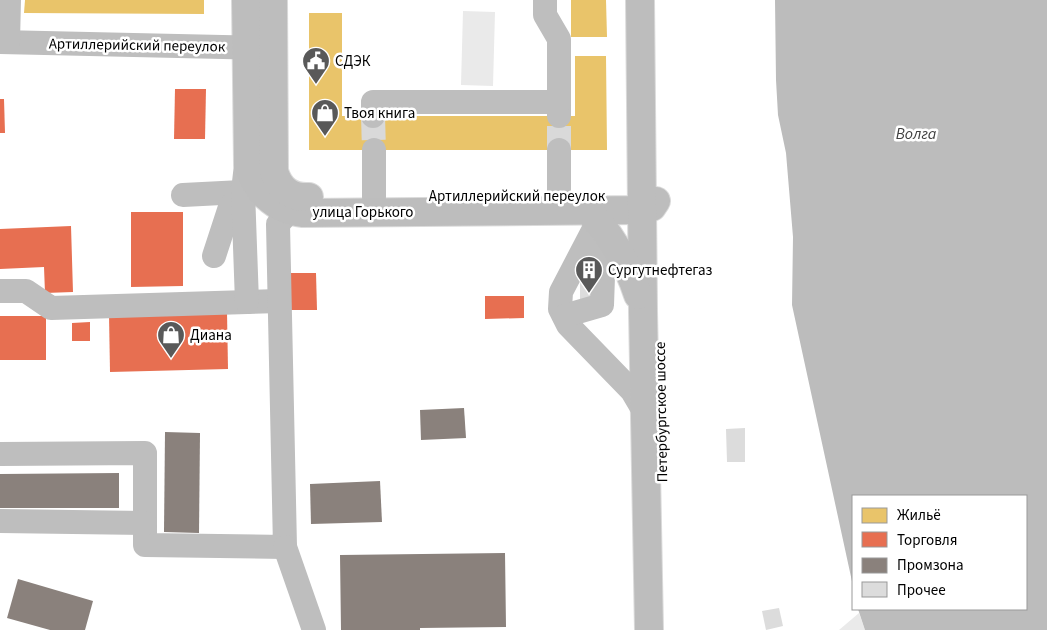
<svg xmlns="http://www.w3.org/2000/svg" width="1047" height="630" font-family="'Source Sans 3',sans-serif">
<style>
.green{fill:#eaeaea}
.water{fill:#bcbcbc}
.homes{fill:#e9c46a}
.shops{fill:#e76f51}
.industry{fill:#8a817c}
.building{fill:#dcdcdc}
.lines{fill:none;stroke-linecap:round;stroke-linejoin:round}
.minor-tunnel{stroke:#d9d9d9;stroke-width:24;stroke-dasharray:24 12;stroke-linecap:butt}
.major-casing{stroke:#dbdbdb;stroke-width:30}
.minor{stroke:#bebebe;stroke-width:24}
.major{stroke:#bdbdbd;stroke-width:28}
.labels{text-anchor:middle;stroke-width:5;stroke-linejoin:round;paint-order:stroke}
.street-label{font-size:15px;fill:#000;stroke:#fff}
.poi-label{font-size:15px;fill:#000;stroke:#fff;text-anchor:start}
.water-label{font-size:16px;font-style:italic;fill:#404040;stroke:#fff}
</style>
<rect width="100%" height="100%" fill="#fff"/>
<!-- green -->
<g class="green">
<path d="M463,11L495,12L493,86L461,85Z"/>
<path d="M859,613L865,630H839Z"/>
</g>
<!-- water -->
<path class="water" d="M775,0H1047V630H865L858,609H1026V496H853V586L792,305L793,237L786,153L778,115L776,80Z"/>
<!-- homes -->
<g class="homes">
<path d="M25,0H204V14L24,13Z"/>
<path d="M571,0H606L607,37H571Z"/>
<path d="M309,13H342V116H575V56H606L607,150H309Z"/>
</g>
<!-- shops -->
<g class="shops">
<path d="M175,89H206L205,139H174Z"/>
<path d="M0,99H4L5,133H0Z"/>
<path d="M131,212H183V286L131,287Z"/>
<path d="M71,226L73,292L45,293L44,267L0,269V229Z"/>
<path d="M288,273H316L317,310H288Z"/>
<path d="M485,296H524V318L485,319Z"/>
<path d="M227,312L228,369L110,372L109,314Z"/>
<rect x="0" y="316" width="46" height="44"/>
<path d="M90,322V341H72V323Z"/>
</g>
<!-- industry -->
<g class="industry">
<path d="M464,408L466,438L421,440L420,410Z"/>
<path d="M165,432L200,433L199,533L164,532Z"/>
<path d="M119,473V508H0V474Z"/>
<path d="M380,481L382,522L311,524L310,484Z"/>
<path d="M505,553L506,627L420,628V630H341L340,555Z"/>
<path d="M18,579L93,601L85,630H50L7,618Z"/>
</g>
<!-- building -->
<g class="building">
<path d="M580,270H597L598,318H580Z"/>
<path d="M745,428V462H727L726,429Z"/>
<path d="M779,608L783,626L766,630L762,611Z"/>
</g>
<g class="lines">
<!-- minor-tunnel -->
<g class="minor-tunnel">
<path d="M373,116L374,150"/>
<path d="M559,150V116"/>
</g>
<defs>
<g id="major">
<path d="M246,0L248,163C255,191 274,210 303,213L642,210L652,207L656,201"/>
<path d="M273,0L274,171C279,189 291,198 309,197"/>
<path d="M640,0L643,311L649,630"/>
<path d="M589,211C611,235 628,264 638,295"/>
</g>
</defs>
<!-- major casing -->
<use href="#major" class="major-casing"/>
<!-- minor -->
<g class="minor">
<path d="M545,0V15L559,39V116"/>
<path d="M0,42L266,48"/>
<path d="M8,42L9,0"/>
<path d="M373,116V102H559"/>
<path d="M559,150V196"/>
<path d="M183,195L259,191"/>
<path d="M374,197V150"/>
<path d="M598,221L561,292L560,309L568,325L632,391L645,413"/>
<path d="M214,256L230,207L243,191"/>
<path d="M0,291H26L51,308L279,301"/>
<path d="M247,302L243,191L247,156"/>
<path d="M564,316L602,305L603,276L598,221"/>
<path d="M0,454L145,453V545L285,547L278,224L302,197"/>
<path d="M0,521L145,523"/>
<path d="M285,547L314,630"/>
</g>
<!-- major -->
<use href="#major" class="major"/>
</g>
<!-- icons -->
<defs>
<symbol id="civic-pin" viewBox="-11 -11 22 30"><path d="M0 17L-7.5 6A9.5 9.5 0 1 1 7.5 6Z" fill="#595959" stroke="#fff"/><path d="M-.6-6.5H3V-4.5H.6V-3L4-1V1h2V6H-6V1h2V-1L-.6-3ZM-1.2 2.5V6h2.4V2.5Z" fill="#fff"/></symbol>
<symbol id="shop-pin" viewBox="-11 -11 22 30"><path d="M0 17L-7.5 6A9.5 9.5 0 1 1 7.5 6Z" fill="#595959" stroke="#fff"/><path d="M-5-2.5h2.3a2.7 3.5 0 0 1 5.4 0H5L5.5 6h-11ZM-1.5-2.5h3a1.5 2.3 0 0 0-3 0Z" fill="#fff"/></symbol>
<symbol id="building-pin" viewBox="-11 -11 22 30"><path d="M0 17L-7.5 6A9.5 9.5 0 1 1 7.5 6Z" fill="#595959" stroke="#fff"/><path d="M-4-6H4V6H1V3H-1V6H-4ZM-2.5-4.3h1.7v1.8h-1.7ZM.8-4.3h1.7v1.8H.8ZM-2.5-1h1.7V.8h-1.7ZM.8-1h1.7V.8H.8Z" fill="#fff"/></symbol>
</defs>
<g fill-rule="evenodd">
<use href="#civic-pin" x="300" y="45" width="32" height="43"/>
<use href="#shop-pin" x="309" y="97" width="32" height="43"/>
<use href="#building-pin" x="573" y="254" width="32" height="43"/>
<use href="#shop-pin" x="155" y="319" width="32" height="43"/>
</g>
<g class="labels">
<!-- street labels -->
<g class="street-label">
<text transform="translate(137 45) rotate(1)" y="5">Артиллерийский переулок</text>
<text x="517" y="201">Артиллерийский переулок</text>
<text x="363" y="217">улица Горького</text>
<text transform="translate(661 412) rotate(-91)" y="5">Петербургское шоссе</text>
</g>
<!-- poi labels -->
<g class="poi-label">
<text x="335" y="66">СДЭК</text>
<text x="344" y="118">Твоя книга</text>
<text x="608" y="275">Сургутнефтегаз</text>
<text x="190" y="340">Диана</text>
</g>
<!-- water labels -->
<g class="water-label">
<text x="916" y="139">Волга</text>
</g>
</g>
<!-- legend -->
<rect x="852" y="495" width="175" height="115" fill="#ffffff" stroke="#999999"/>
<rect x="862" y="508" width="25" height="15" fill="#e9c46a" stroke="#999999"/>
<text x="897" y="520" font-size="15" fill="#000000">Жильё</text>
<rect x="862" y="532" width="25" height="15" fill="#e76f51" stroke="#999999"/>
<text x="897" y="545" font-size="15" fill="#000000">Торговля</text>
<rect x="862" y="558" width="25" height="15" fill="#8a817c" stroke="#999999"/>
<text x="897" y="570" font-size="15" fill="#000000">Промзона</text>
<rect x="862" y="582" width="25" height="15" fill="#dcdcdc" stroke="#999999"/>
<text x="897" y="595" font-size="15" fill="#000000">Прочее</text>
</svg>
